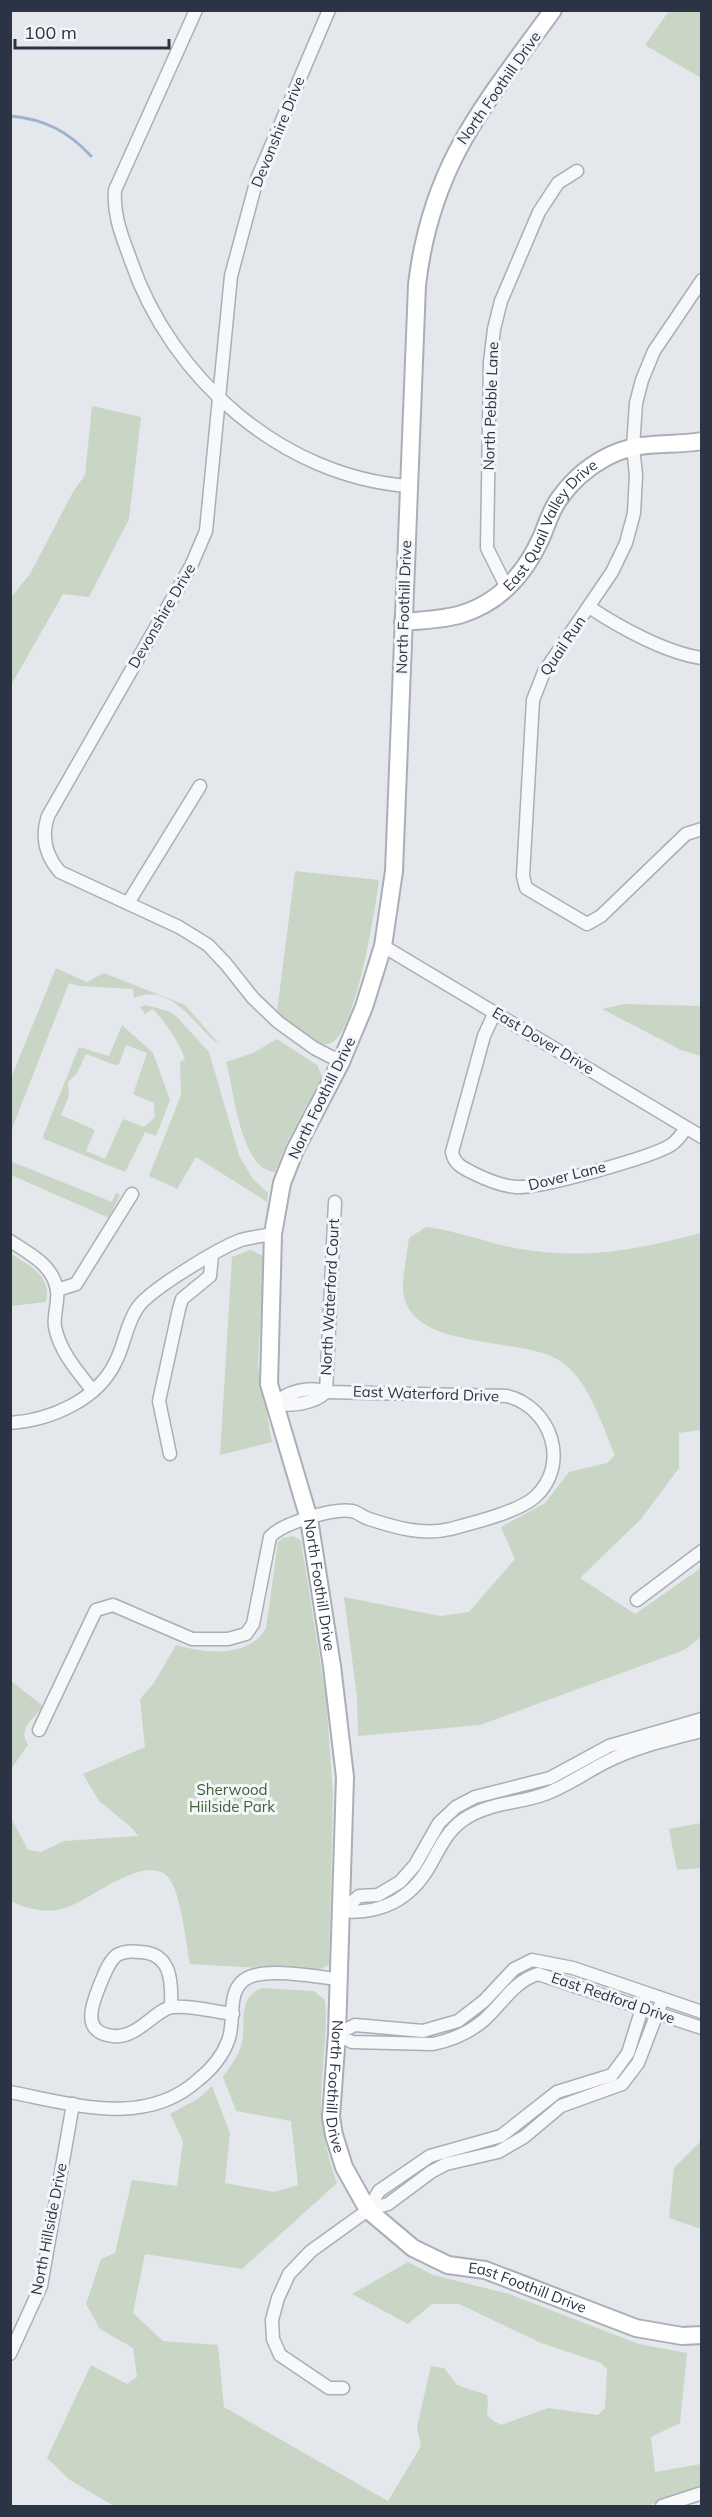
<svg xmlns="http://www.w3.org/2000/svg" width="712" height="2517" font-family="Mulish,sans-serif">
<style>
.green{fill:#c9d6c5;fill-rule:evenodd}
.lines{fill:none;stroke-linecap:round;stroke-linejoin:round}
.stream{stroke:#9fb4cc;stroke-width:3}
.street-casing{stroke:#a9aeb7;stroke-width:15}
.secondary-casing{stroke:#a9aeb7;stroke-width:20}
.street{stroke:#f7f8fa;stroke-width:12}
.secondary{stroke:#fff;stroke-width:16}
.labels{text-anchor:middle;stroke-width:6;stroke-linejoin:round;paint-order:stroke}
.street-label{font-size:15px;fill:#2b3445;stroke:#f4f6f9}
.park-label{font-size:15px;fill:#3f6138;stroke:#f4f6f9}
</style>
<rect width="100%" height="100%" fill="#e4e7ec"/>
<!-- green -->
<g class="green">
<path d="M669,11H701V78L645,45Z"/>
<path d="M92,406L141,417L129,519L89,597L63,594L11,685V597L30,574L73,492L85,475Z"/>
<path d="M295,871L379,880C376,904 355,1044 327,1044C308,1045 290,1023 277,1012Z"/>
<path d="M56,968L87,982L104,973L185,1005L220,1045C194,1027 172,981 134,998L133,989L79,986L69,983L11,1131V1078Z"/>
<path d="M624,1004L701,1006V1056L681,1050L602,1009Z"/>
<path d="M146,1005L168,1011L176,1016L209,1052L239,1155L253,1179L268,1193L267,1202L196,1157L177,1189L149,1176L181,1095L180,1062L185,1059C177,1038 167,1025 153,1009L145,1014L140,1007Z"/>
<path d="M122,1025L153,1053L170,1100L156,1136L145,1132L125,1172L44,1139L43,1136L79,1047L109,1056ZM126,1045L147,1053L133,1094L154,1103L155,1117L144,1127L123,1119L105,1159L86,1151L95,1130L61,1115L69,1096L68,1082L77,1073L86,1054L115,1065L119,1064Z"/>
<path d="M277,1039L317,1065L322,1076L286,1144L275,1172C240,1170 234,1089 226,1062L253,1053Z"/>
<path d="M10,1161L112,1202L116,1193L120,1195L109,1218L11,1175Z"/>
<path d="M426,1227C458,1231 488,1243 520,1249C588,1260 636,1250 701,1233V1430L679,1433V1468L641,1519L580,1578L635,1614L701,1568V1637L684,1650L480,1725L358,1736L357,1697L344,1597L440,1616L469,1612L515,1559L501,1527L545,1503L569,1472L607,1463L615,1455C602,1425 587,1375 557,1359C515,1336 405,1351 403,1288C403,1272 407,1254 409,1238Z"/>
<path d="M250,1250L264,1256L258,1365L272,1442L220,1455L232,1257Z"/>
<path d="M11,1254C30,1266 52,1276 46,1302L11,1306Z"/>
<path d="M294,1536L301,1541L326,1697L333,1794L329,1965L316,1971L190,1964C186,1945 181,1887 166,1875C142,1855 89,1901 65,1908C46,1914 28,1909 10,1901V1816L28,1850L41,1852L64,1841L138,1836L133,1829L99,1801L83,1774L145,1747L140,1699L154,1683L176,1645C204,1653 249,1659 266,1628L278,1542L283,1538Z"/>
<path d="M11,1681L43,1706C35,1719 17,1726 28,1745L11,1769Z"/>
<path d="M701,1823V1868L677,1870L669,1829Z"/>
<path d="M262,1988L314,1991L325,2000C328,2032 322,2064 321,2097C321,2127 327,2156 337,2183L242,2269L145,2254L133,2313L163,2341L218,2345L224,2407L388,2501L421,2446L417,2427L431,2366L444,2368L457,2385L487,2395C491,2414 479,2413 501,2425L548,2408L598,2415L605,2408L607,2369L601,2363L541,2343L459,2304H432L408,2324L352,2294L408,2262L433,2275L509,2294L639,2344L687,2353L680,2423L651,2437L655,2472L701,2464L702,2487L647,2506H114L70,2480L47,2458L91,2365L127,2384L137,2377L133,2348L100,2329L86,2304L101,2259L115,2253L132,2180L177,2186L183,2141L170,2114L199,2098L212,2086L230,2133L225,2183L274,2192L298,2185L291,2121L236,2111L223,2077C229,2068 236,2059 240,2049C249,2027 234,1999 262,1988Z"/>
<path d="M701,2141V2229L669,2218L674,2168Z"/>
</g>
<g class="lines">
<!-- stream -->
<path class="stream" d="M10,116C44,119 68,131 91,156"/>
<defs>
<g id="street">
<path d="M196,10L115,190C113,216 122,236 131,261C171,378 282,477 409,486"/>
<path d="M329,10L257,179L231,276L206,531L191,566L48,816C41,837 45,855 60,872L179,927L208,945L226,964L253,998L278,1022L314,1048L341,1062"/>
<path d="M702,280L654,351L642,380L636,403L633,447L636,475L634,513L626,543L612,572L544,672L533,700L523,876L526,888L587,924L601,916L686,834L702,829"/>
<path d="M507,588L487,548L490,362L494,329L501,301L539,212L558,183L577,171"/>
<path d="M589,607C619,627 666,653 702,658"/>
<path d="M128,903L200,786"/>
<path d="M383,946L702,1137"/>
<path d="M495,1012L484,1036L452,1152C454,1164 463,1168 473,1173C487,1180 501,1186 516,1187C539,1189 652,1157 671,1145C677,1141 682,1134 686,1128"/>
<path d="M10,1241C30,1254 53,1265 57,1290C59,1302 53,1315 55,1327C60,1352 78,1372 93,1391"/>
<path d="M57,1290L76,1284L132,1194"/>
<path d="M326,1392L335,1202"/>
<path d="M275,1404C292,1406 314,1404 326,1392"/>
<path d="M10,1423C51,1420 98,1400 116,1361C125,1343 126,1324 138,1307C151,1289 219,1248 241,1240C251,1237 263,1236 273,1234"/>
<path d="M170,1454L159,1401L179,1309L182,1299L210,1276L212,1255"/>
<path d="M637,1600L702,1551"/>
<path d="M702,1719L609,1746L550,1778L475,1797L456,1807L439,1823L415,1865L400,1882L378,1895L359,1896L342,1911C379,1915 410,1900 429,1867C439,1850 446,1832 463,1820C489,1802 518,1804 545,1794C567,1786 586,1772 606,1762C635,1747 670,1739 702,1731"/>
<path d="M39,1730L96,1610L113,1605L192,1639H228L246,1634L253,1624L270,1537C282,1523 333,1508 352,1511C357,1512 363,1517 369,1519C394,1527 423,1536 450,1529C473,1523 518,1512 535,1497C571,1464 551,1407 507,1396L326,1392C310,1385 286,1392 275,1404"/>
<path d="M171,2007C172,1983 172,1953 140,1952C133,1951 124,1951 117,1955C109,1961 105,1973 101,1982C93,2002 79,2032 113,2036C138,2039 156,2008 173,2007C192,2005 214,2012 233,2014"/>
<path d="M702,2012L573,1968L532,1960L514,1969L484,2001L458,2021L423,2031L355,2025L337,2034L352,2042L433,2044C452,2040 469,2033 484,2020C502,2004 514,1981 538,1974L702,2028"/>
<path d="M10,2092C73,2104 145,2128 198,2080C212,2069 222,2057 228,2041C236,2022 226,1994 244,1980C262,1966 316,1977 338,1979"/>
<path d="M368,2210L379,2191L430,2156L501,2136L557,2092L612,2075L628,2053L644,2002"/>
<path d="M10,2354L41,2286L73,2104"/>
<path d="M343,2388H329L280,2355L273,2339L272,2320L278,2298L289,2274L311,2251L368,2210L388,2204L431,2172L446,2164L498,2152L524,2137L561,2106L622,2084L638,2063L660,2006"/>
<path d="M662,2506L702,2493"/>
</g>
<g id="secondary">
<path id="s1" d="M553,10C485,104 431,164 417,285L394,871L383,946L364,1007L341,1062L295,1150L282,1183L273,1234L269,1384L309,1519L332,1666L345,1777L337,2034L331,2117L334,2135L344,2167L368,2210L413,2248L448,2265L485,2270L636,2328L682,2336L702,2335"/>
<path id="s2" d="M403,622C422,620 443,620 462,614C501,602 526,572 542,536C547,524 551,510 559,499C571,482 585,469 603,459C638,439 666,447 702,441"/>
</g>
</defs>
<!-- street casing -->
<use href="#street" class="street-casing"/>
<!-- secondary casing -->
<use href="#secondary" class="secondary-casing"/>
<!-- street -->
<use href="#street" class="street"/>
<!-- secondary -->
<use href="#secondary" class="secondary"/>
</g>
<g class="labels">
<!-- street labels -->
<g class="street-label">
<text transform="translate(499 88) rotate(-55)" y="5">North Foothill Drive</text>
<text transform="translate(278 132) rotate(-68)" y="5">Devonshire Drive</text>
<text transform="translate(491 406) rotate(-88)" y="5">North Pebble Lane</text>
<text dy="5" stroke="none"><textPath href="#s2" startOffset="189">East Quail Valley Drive</textPath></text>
<text transform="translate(404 607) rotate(-88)" y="5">North Foothill Drive</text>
<text transform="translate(162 616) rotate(-60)" y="5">Devonshire Drive</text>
<text transform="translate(563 646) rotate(-56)" y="5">Quail Run</text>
<text transform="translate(543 1041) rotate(31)" y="5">East Dover Drive</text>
<text transform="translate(322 1098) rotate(-64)" y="5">North Foothill Drive</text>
<text transform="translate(567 1176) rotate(-14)" y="5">Dover Lane</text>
<text transform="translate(330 1297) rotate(-87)" y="5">North Waterford Court</text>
<text transform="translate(426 1394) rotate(2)" y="5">East Waterford Drive</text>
<text dy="5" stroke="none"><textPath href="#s1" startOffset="1641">North Foothill Drive</textPath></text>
<text transform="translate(613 1998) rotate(19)" y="5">East Redford Drive</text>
<text dy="5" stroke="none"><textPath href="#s1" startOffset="2145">North Foothill Drive</textPath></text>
<text transform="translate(49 2229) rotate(-79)" y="5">North Hillside Drive</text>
<text dy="5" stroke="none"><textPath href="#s1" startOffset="2457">East Foothill Drive</textPath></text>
</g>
<!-- park labels -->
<g class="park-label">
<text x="232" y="1795">Sherwood<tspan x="232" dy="17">Hiilside Park</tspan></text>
</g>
</g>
<!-- border -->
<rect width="712" height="2517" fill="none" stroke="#2b3445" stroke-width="24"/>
<!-- scale -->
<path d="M15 39v9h154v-9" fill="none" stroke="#2b3445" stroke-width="3"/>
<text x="24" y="39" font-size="18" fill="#2b3445" stroke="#f4f6f9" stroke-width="4.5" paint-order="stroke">100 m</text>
</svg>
